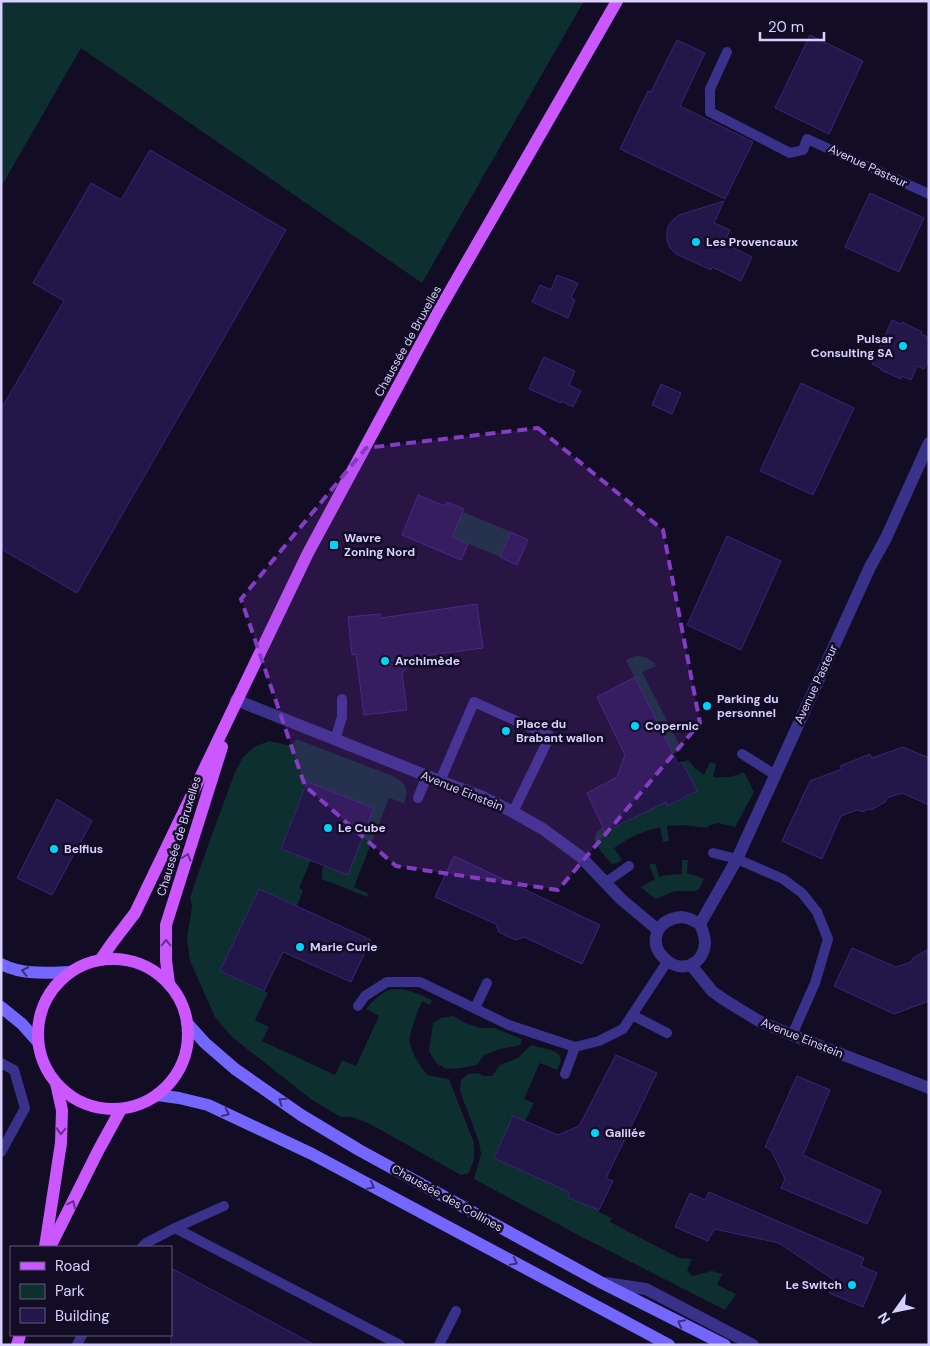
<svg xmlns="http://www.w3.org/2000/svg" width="930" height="1346" font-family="'DM Sans',sans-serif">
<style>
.green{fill:#0e2f30}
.building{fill:#231648;stroke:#3a2577}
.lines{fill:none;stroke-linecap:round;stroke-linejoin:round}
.service{stroke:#3a328a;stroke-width:10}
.minor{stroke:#3a328a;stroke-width:12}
.secondary{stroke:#7467ff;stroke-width:12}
.primary{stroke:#ca57ff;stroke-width:12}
.oneway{stroke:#652e87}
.oneway2{stroke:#39307c}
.marked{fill:#843cc5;fill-opacity:0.2;stroke:#843cc5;stroke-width:4;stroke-dasharray:10 6;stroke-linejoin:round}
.poi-dot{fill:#00d4fb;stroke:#120c25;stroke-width:2}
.labels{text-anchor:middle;stroke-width:5;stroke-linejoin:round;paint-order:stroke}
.street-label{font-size:12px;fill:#d8d0ff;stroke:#120c25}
.poi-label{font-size:12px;font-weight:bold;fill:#d8d0ff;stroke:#120c25;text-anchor:start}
</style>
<rect width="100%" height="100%" fill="#120c25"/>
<!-- green -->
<g class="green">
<path d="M1,1H584L422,283L81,48L1,187Z"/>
<path d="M463,512L511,532L500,557L452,537Z"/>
<path d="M635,656C644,656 650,658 656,666L642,672L682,750L673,754L626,660Z"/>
<path d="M296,739L393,776C406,784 409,788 404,803L389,798L354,887L369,894L367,897L322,879V870L324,865L374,808L307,782L281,848L311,860L299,888L303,890L297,906L259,889L220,971L268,993L255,1020L269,1027L262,1041L335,1075L342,1060L356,1066L379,1016L366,1009C389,981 402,987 432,1000L430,1005L422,1001C418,1011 408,1034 410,1044C411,1052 422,1068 427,1075L449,1079L474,1143V1159L469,1173L461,1175L370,1124L352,1117H341L312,1100L232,1037L215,1017L190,961L187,939L192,906L190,897L210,840L234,775L243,757L254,747L269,741L292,746Z"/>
<path d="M688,760L695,768L704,775L710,762L716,764L713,777C725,778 733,777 744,772L754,792L735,827L718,823L708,826V828L683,825L667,826L669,841L663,842L660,827C643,831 628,838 614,848L622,860L617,863L612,864L598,848L594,839L597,832L603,827L606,832L666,802L668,806L697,791L682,762Z"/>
<path d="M682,860H688L687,874L694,875L704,879L699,889L695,891H678L672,892L656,899L650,895L641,887L655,879L649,865L655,863L659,877L666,875L682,874Z"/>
<path d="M453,1016L465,1023L481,1028H494L522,1039L520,1045L500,1049L484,1055L477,1065L460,1068L446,1069L436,1063L429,1051L433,1023L441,1018Z"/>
<path d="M531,1045C544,1050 570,1048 557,1070L540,1063L524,1099L534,1103L525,1121L513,1116L569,1192V1198L599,1210V1212L612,1218L610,1222L679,1258L692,1259L687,1270L692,1276L712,1271L722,1274L717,1285L736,1294L725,1310L582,1237L474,1179L481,1154L479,1142L460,1091L461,1080L468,1074L478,1073L483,1076H492L500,1065L518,1058Z"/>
</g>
<!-- building -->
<g class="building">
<path d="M810,35L863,61L829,134L775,108Z"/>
<path d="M677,40L705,53L680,106L753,142L725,199L620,149L648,91L651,92Z"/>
<path d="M150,150L286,230L77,593L1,549V409L64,301L33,283L91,183L121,200Z"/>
<path d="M870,193L924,218L899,272L845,247Z"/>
<path d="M724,201L714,223L730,230L724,243L752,257L741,281L712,267L711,270L676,254L670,248L667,241V234L668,226L673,220L679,215Z"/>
<path d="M557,275L578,283L571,298L575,300L568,318L532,302L540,285L551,290Z"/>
<path d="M892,320L901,324L902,322L922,332L921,334L929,338V359L924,369L917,366L911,380L902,376L901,379L881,370L882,369L872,364Z"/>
<path d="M544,357L575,371L569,385L581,391L573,407L561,401V403L529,389Z"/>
<path d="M801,383L854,408L813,495L760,471Z"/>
<path d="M661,384L681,393L672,414L652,405Z"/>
<path d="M418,495L445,506L447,502L464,509L452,537L468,544L461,560L402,535Z"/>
<path d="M511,532L528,540L517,565L500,557Z"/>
<path d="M727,536L781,561L741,650L687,625Z"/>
<path d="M477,604L483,648L416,657L402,673L407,710L364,715L356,654L352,655L348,617L380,614L381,618Z"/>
<path d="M635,677L678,764L682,762L697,791L667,806L666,802L605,832L587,793L617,777L625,755L597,697Z"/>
<path d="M903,747L929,758V805L902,793L887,798L885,802L873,809L865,810L864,812L857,810L841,816L822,859L782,841L810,781L842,769L840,766L870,754L872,758Z"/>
<path d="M307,782L374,808L348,875L281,849Z"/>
<path d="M57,799L92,821L52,895L17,878Z"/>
<path d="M454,856L600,925L582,964L524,937L515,940L499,932L496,924L435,897Z"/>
<path d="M259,889L371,940L351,982L283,952L264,991L220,971Z"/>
<path d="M852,948L896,967L911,962L913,958L929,949V1001L894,1014L834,986Z"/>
<path d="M616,1055L657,1073L606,1178L613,1181L599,1210L569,1198V1192L494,1158L513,1116L558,1135L579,1126Z"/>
<path d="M797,1076L830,1090L803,1155L881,1191L867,1224L781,1188L785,1179L771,1150L765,1147Z"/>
<path d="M709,1192L864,1258L861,1266L877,1273L863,1307L829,1293L834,1280L779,1243L714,1229L708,1241L675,1227L690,1193L705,1200Z"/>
<path d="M171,1268L315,1345H171Z"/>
</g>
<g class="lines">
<!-- service -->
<g class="service">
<path d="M727,52L710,89V112L790,153L803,150L807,139L929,194"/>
<path d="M335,740L342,717V699"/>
<path d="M742,754L774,774"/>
<path d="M440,781L474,702L550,736L513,812"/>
<path d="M418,798L427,776"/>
<path d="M713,853L737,859L783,879L802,893L817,912L828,939L815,983L792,1035"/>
<path d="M606,882L629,866"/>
<path d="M358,1006L365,996L387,982H420L509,1025L575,1047L599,1041L623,1029L667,962"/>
<path d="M475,1008L487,983"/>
<path d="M632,1015L667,1033"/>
<path d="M1,1063L14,1070L25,1108L1,1152"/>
<path d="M565,1074L575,1047"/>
<path d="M175,1228L400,1345"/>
<path d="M142,1247L146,1243L175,1228L224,1206"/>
<path d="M77,1345L82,1335"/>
<path d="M439,1345L456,1311"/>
</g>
<!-- minor -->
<g class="minor">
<path d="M236,700L427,776L483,797L513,812L543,829L581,857L621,899L658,930"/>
<path d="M682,917L690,919L700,924C703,931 705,936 705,943C703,967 679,974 663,957C656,950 654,942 657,933C661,922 671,918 682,917Z"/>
<path d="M700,924L737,859L870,567L886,538L929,443"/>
<path d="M691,965L712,991L723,999L759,1021L792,1035L929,1088"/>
<path d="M605,1283L646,1289L753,1345"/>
</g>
<!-- secondary -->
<g class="secondary">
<path d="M1,964C23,975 46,973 70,972"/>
<path d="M1,1007L22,1024L38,1042"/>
<path d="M187,1023L205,1043L235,1069L301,1115L359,1150L602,1283L725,1345"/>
<path d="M157,1095L179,1098L208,1105L312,1154L669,1345"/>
</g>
<!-- primary -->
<g class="primary">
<path d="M101,959L112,943L135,913L308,553L438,312L617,1"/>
<circle cx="113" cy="1034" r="75"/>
<path d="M169,984L166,960V925L222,747"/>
<path d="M45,1247L61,1143L62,1110L56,1083"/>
<path d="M50,1247L98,1151L121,1109"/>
<path d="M17,1345L20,1335"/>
</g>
</g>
<!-- one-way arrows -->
<defs><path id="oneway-chevron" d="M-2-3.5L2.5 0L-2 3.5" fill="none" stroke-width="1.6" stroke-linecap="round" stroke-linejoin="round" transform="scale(1.25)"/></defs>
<g class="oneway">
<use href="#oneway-chevron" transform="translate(187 857) rotate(-72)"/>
<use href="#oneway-chevron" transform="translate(166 943) rotate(-90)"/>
<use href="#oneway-chevron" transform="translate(61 1131) rotate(92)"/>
<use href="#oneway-chevron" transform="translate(72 1204) rotate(-64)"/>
</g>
<g class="oneway2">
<use href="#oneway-chevron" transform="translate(25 971) rotate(-168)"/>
<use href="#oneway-chevron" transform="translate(282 1101) rotate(-146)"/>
<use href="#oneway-chevron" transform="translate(226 1113) rotate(25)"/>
<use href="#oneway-chevron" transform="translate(371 1186) rotate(28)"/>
<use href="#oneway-chevron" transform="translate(514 1262) rotate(28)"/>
<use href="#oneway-chevron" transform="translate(681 1323) rotate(-153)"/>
</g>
<!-- marked area -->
<path class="marked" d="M538,428L663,530L700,723L558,890L396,866L305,786L241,599L366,448Z"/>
<!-- markers -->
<g class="poi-dot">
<circle cx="696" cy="242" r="5"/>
<circle cx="903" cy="346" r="5"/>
<rect x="329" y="540" width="10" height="10" rx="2.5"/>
<circle cx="385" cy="661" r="5"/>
<circle cx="707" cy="706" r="5"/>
<circle cx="635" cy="726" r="5"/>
<circle cx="506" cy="731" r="5"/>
<circle cx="328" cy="828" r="5"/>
<circle cx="54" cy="849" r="5"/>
<circle cx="300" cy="947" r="5"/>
<circle cx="595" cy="1133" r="5"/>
<circle cx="852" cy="1285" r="5"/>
</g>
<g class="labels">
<!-- street labels -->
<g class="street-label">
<text transform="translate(868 166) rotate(25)" y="4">Avenue Pasteur</text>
<text transform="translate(408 341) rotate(-61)" y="4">Chaussée de Bruxelles</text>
<text transform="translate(816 684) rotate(-65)" y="4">Avenue Pasteur</text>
<text transform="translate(462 791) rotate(22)" y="4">Avenue Einstein</text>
<text transform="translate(179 836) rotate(-73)" y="4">Chaussée de Bruxelles</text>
<text transform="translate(802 1038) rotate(22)" y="4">Avenue Einstein</text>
<text transform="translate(447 1198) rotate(29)" y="4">Chaussée des Collines</text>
</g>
<!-- poi labels -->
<g class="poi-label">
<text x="706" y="246">Les Provencaux</text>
<text x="893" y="343" text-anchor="end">Pulsar<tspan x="893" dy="14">Consulting SA</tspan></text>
<text x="344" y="542">Wavre<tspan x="344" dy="14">Zoning Nord</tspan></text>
<text x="395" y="665">Archimède</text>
<text x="717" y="703">Parking du<tspan x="717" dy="14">personnel</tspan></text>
<text x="516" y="728">Place du<tspan x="516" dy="14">Brabant wallon</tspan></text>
<text x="645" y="730">Copernic</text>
<text x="338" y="832">Le Cube</text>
<text x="64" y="853">Belfius</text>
<text x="310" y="951">Marie Curie</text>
<text x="605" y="1137">Galilée</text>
<text x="842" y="1289" text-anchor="end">Le Switch</text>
</g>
</g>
<!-- border -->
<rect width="930" height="1346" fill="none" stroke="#d8d0ff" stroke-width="5"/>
<!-- legend -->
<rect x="10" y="1246" width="162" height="90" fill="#120c25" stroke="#615a7c"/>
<rect x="20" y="1262" width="25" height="8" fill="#ca57ff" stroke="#615a7c"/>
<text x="55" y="1271" font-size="15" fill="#d8d0ff">Road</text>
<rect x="20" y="1284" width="25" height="15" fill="#0e2f30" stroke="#615a7c"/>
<text x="55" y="1296" font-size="15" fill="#d8d0ff">Park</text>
<rect x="20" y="1308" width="25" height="15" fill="#231648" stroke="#615a7c"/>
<text x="55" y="1321" font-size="15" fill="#d8d0ff">Building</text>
<!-- north arrow -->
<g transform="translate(895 1311) rotate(237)" stroke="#120c25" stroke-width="4" paint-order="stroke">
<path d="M0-4L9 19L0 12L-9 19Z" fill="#d8d0ff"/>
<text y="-8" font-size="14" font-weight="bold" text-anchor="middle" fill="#d8d0ff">N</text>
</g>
<!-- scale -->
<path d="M760 32v8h64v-8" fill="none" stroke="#d8d0ff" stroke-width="2.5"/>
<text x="768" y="32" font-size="15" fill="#d8d0ff" stroke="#120c25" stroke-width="4" paint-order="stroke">20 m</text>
</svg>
